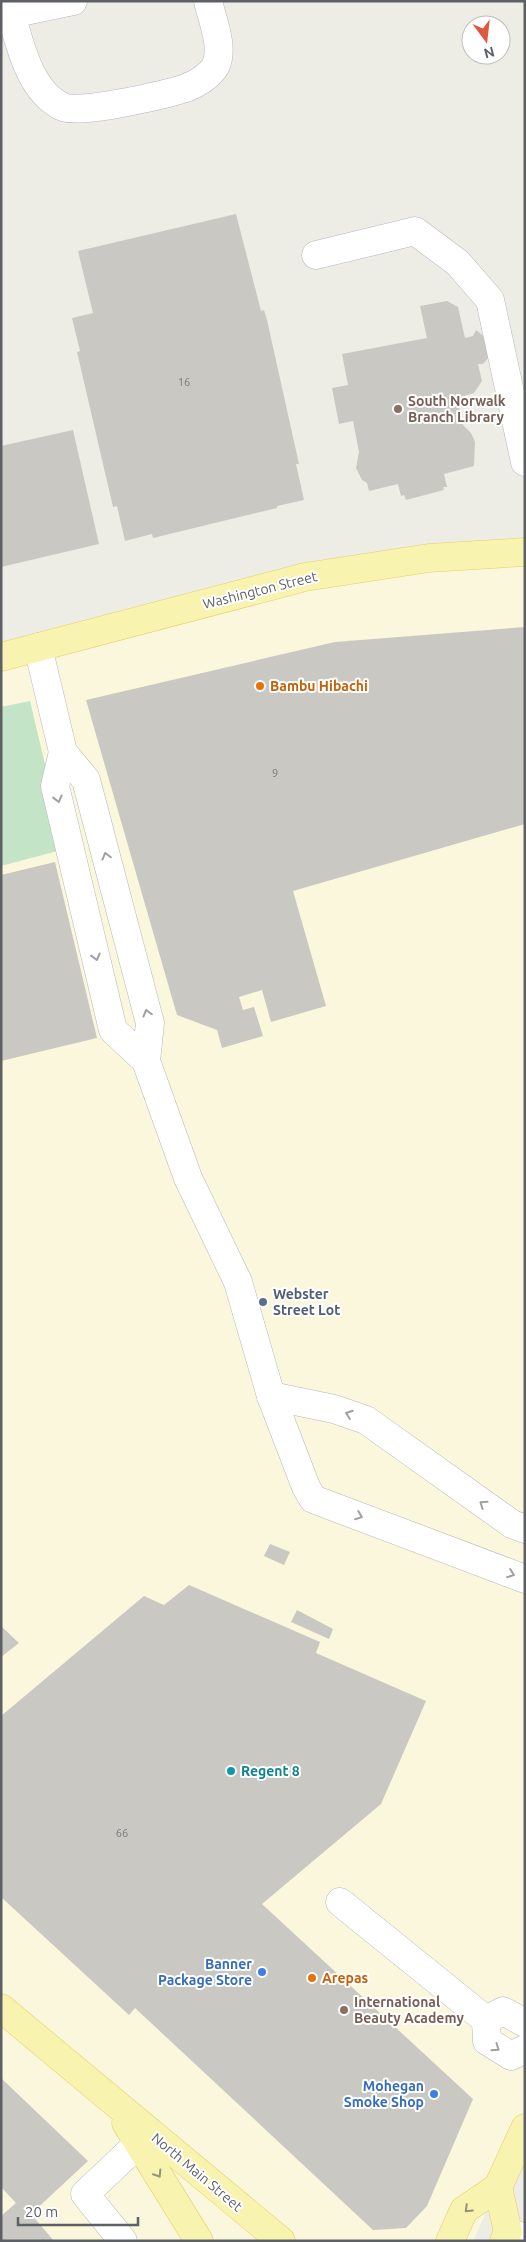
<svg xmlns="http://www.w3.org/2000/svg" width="526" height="2242" font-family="Ubuntu,sans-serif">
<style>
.commercial{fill:#fbf7dd}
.green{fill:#c4e4c7}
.building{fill:#cac8c2}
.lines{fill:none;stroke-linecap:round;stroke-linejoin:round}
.minor-casing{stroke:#b6b7bb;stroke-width:29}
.major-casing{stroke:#e7ce66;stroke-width:29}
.minor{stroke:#fff;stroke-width:28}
.major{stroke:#f9f3b0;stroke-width:28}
.oneway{stroke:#9ea0a3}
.oneway2{stroke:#94937f}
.education-dot{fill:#8d6e63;stroke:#fff;stroke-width:2}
.food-dot{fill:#e8710a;stroke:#fff;stroke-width:2}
.service-dot{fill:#5c6f8a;stroke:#fff;stroke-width:2}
.culture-dot{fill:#0f9aa8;stroke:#fff;stroke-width:2}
.shop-dot{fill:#3f7fe0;stroke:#fff;stroke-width:2}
.labels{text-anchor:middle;stroke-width:4;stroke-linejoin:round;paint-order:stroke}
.number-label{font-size:11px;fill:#787a7c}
.education-label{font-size:14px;font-weight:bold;fill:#785e54;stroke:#fff;text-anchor:start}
.street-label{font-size:14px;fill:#5d6065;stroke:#fff}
.food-label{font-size:14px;font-weight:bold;fill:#c56008;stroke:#fff;text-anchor:start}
.service-label{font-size:14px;font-weight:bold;fill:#4e5e75;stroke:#fff;text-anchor:start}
.culture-label{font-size:14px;font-weight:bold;fill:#0d838f;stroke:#fff;text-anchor:start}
.shop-label{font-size:14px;font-weight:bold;fill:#366cbe;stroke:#fff;text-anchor:end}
</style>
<rect width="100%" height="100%" fill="#eeede5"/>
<!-- commercial -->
<path class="commercial" d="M525,552V2128L473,2241H1V657L305,577Z"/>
<!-- green -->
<path class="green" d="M30,701L65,849L1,866V707Z"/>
<!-- building -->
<g class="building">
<path d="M236,214L261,311L264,310L267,320L299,464H296L304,500L277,506V508L153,538L152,534L125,541L117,506L113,507L77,352L80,351L72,318L93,313L78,251Z"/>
<path d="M447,301L458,307L465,338L473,336L476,330L486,338L489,357L483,364H478L482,381L474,393L457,398L463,425L471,433L475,442L474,466L444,474L447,487H443L444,490L406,500L404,495L401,496L398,484L369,491L367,483L362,480L356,468L359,452L353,421L339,424L332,388L348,385L342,354L427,338L420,306Z"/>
<path d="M73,430L99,544L1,567V446Z"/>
<path d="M525,627V824L293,891L326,1006L271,1022L262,990L239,997L243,1010L254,1007L263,1036L222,1048L217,1030L177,1015L86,700L335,642Z"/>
<path d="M55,862L97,1038L1,1061V875Z"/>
<path d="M270,1544L290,1552L284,1565L264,1556Z"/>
<path d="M189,1585L320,1642L316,1653L426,1701L381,1804L262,1904L473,2099L427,2206L406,2228L373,2230L135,2008L129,2015L1,1897V1716L144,1596L164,1605Z"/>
<path d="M297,1610L333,1629L329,1639L291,1622Z"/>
<path d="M1,1626L19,1643L1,1657Z"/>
<path d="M1,2078L88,2161L31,2214L54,2241H1V2216L16,2203L1,2187Z"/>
</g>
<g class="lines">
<defs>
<g id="minor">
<path d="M11,14C20,45 30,92 63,107C79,115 167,94 186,88C197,84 211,75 216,65C224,47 212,19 208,1"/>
<path d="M1,16L73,1"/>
<path d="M316,255L415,231L458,263L490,300L525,462"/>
<path d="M38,647L63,752L86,780L150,1023L146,1061L188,1178L238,1282L271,1396L306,1487L313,1499L525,1579"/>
<path d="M63,752L55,786L113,1030L146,1061"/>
<path d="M271,1396L334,1409L366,1420L512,1524L525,1529"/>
<path d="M340,1902L486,2020"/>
<path d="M486,2020L487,2041L511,2056L525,2049"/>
<path d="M486,2020L503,2011L525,2023"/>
<path d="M508,2232L525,2238"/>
<path d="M123,2241L85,2194L139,2143"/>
</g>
<g id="major">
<path d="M1,657L305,577L429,558L525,552"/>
<path d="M1,2008L281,2241"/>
<path d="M126,2123L199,2241"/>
<path d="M450,2241L464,2210L498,2187"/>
<path d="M504,2241L508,2232L498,2187L525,2128"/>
</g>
</defs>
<!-- minor casing -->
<use href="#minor" class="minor-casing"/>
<!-- major casing -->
<use href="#major" class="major-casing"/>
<!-- minor -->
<use href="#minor" class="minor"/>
<!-- major -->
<use href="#major" class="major"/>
</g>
<!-- one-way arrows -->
<defs><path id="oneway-chevron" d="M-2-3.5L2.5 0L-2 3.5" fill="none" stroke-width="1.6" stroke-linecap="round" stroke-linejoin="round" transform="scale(1.25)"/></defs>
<g class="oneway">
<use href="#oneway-chevron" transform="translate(58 799) rotate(76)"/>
<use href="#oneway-chevron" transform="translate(106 856) rotate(-105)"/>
<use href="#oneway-chevron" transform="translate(96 957) rotate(76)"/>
<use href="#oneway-chevron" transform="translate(147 1013) rotate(-105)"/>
<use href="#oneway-chevron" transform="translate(349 1414) rotate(-160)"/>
<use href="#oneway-chevron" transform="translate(483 1504) rotate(-145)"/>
<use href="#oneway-chevron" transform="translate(359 1516) rotate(21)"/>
<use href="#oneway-chevron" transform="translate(511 1574) rotate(21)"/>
<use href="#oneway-chevron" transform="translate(496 2048) rotate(35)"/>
</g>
<g class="oneway2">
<use href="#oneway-chevron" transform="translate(158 2174) rotate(58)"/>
<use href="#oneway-chevron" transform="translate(468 2209) rotate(136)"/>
</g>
<!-- markers -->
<g class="education-dot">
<circle cx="398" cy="409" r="5"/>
<circle cx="344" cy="2010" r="5"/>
</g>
<g class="food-dot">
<circle cx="260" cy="686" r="5"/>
<circle cx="312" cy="1978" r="5"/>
</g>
<circle class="service-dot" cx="263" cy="1302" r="5"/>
<circle class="culture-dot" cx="231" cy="1771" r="5"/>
<g class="shop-dot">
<circle cx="262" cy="1972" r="5"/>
<circle cx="434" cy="2094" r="5"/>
</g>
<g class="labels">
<!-- number labels -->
<g class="number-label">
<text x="184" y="386">16</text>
<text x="275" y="777">9</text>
<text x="122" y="1837">66</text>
</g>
<!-- education labels -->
<g class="education-label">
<text x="408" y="406">South Norwalk<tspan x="408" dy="16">Branch Library</tspan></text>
<text x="354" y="2007">International<tspan x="354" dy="16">Beauty Academy</tspan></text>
</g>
<!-- street labels -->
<g class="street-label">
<text transform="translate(260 590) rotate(-14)" y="5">Washington Street</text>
<text transform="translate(197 2172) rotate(40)" y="5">North Main Street</text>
</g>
<!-- food labels -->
<g class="food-label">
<text x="270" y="691">Bambu Hibachi</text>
<text x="322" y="1983">Arepas</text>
</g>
<!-- service labels -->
<g class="service-label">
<text x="273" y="1299">Webster<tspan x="273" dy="16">Street Lot</tspan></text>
</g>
<!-- culture labels -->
<g class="culture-label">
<text x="241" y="1776">Regent 8</text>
</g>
<!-- shop labels -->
<g class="shop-label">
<text x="252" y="1969">Banner<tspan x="252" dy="16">Package Store</tspan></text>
<text x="424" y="2091">Mohegan<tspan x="424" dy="16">Smoke Shop</tspan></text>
</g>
</g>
<!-- border -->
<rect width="526" height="2242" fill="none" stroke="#5d6065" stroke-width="5"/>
<!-- north arrow -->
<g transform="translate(486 40) rotate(165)"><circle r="24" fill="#ffffff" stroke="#bebfc1"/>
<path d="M0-4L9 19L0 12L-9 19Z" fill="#dc583e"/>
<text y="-8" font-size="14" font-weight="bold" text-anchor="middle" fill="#5d6065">N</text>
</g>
<!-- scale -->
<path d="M18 2217v8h120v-8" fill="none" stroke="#5d6065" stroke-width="2.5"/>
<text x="25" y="2217" font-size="15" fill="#5d6065" stroke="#ffffff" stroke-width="4" paint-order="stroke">20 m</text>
</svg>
